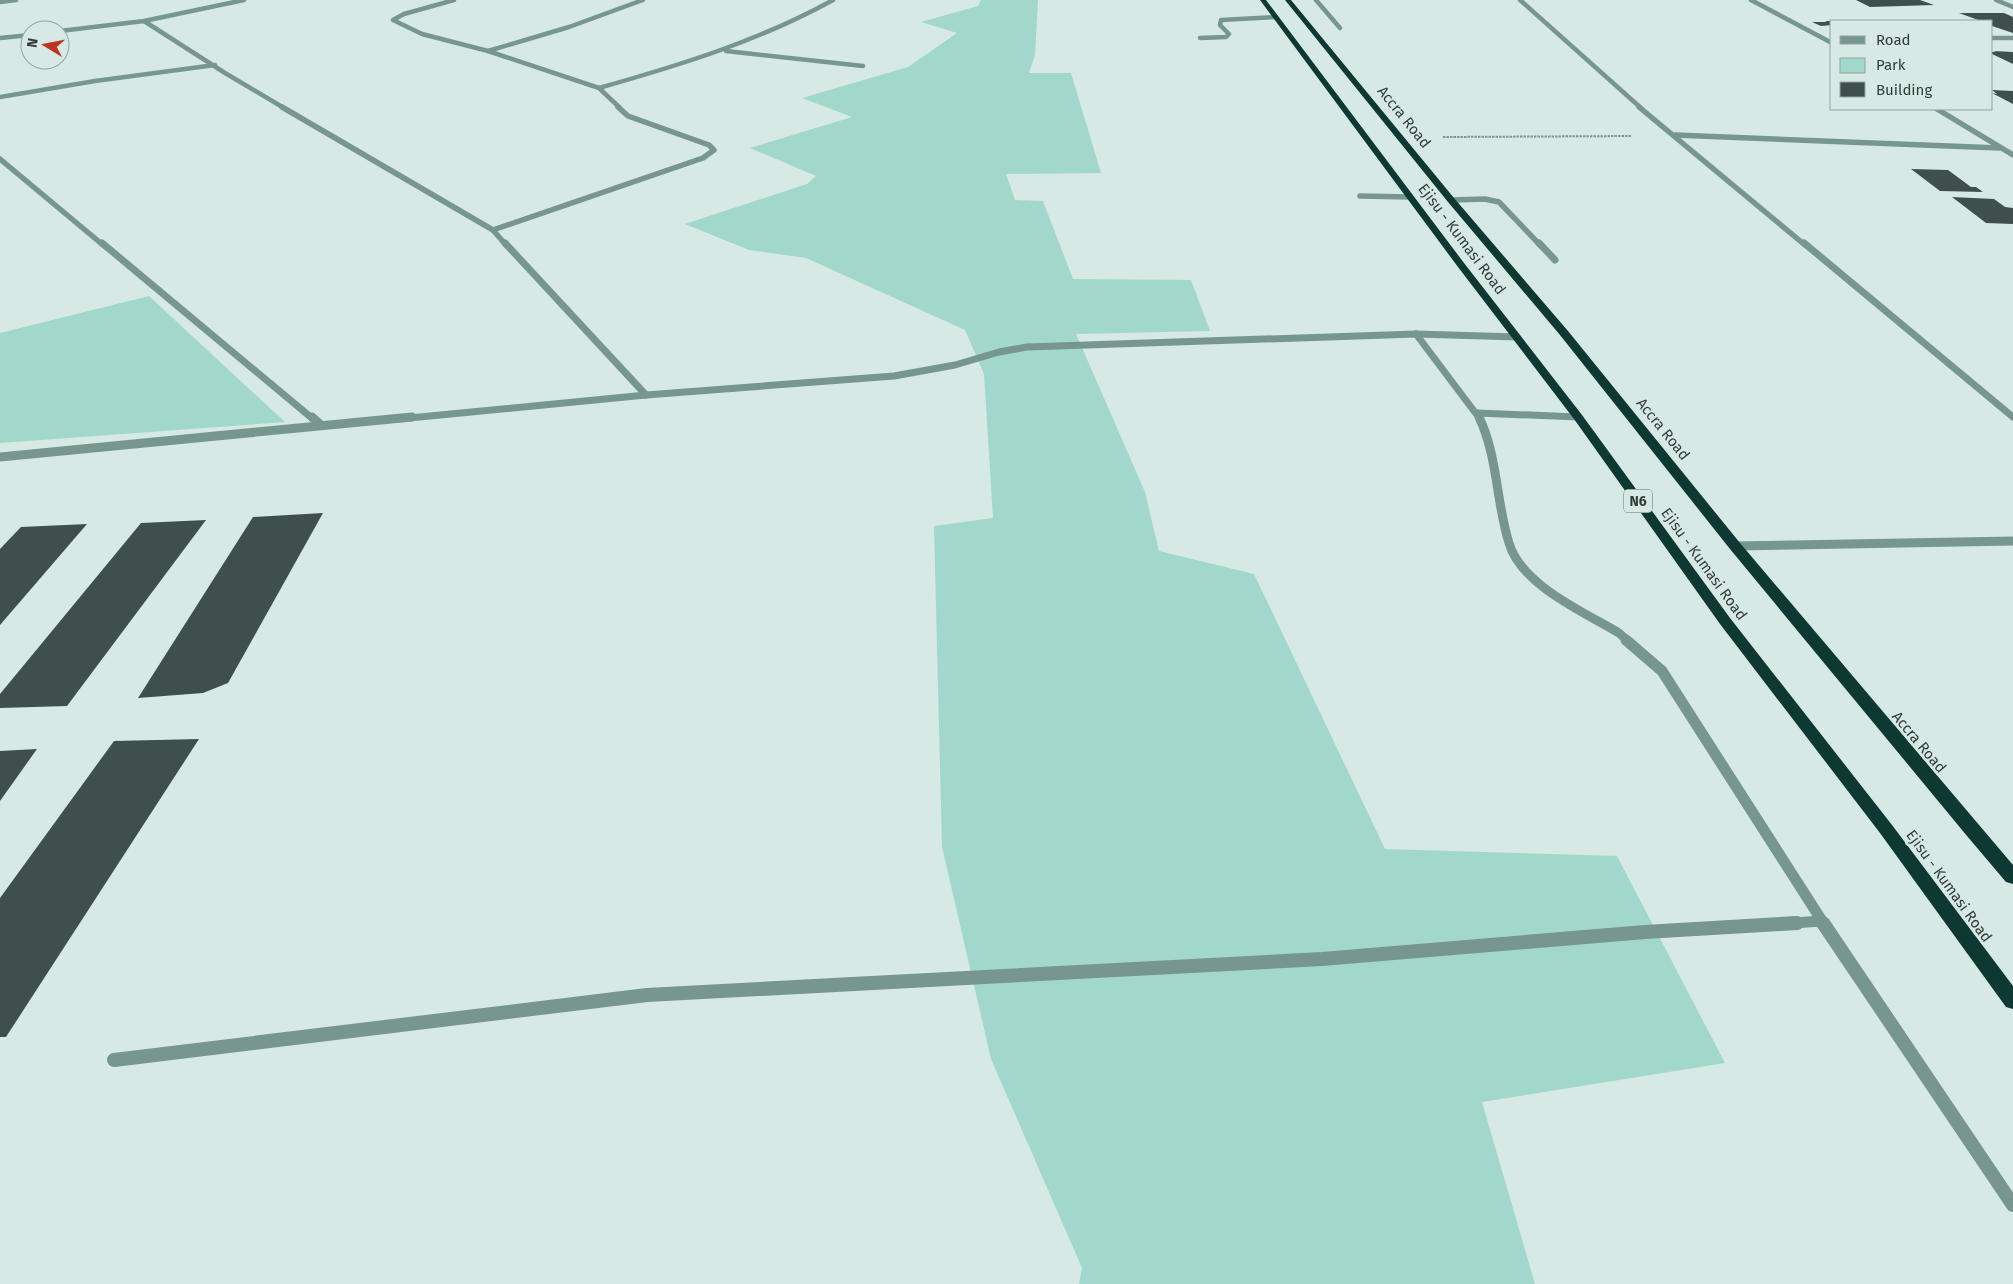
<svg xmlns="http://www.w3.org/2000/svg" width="2013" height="1284" font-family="'Fira Sans',sans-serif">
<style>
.green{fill:#a2d8cc}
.building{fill:#3f504c}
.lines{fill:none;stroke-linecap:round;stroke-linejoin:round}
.path{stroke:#869490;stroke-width:2;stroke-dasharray:2.5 1;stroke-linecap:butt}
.lane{stroke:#76968f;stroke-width:4.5}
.street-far5{stroke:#76968f;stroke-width:4.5}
.street-far4{stroke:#76968f;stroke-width:5.5}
.street-far3{stroke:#76968f;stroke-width:7}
.street-far2{stroke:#76968f;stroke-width:9}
.street-far1{stroke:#76968f;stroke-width:11}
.street{stroke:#76968f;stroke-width:14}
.highway{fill:#0e3932;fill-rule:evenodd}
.labels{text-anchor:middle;stroke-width:5;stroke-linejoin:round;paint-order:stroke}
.shield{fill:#d6e9e4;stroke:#646f6c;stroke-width:1}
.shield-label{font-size:14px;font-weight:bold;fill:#333b39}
.street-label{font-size:15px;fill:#333b39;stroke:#d6e9e4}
</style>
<rect width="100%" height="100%" fill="#d6e9e4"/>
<!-- green -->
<g class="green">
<path d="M981,0H1038L1035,55L1029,73H1071L1101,173L1006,174L1015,200L1043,201L1073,279L1191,280L1210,331L1076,334L1145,492L1159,551L1254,574L1385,849L1617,856L1725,1063L1482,1102L1535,1284H1079L1082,1268L991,1059L942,847L934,526L993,518L984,374L965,330L806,258L749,250L685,224L807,184L816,176L750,148L852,117L802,98L908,67L957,33L921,22L978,6Z"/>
<path d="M149,296L285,422L0,443V333Z"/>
</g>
<!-- building -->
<g class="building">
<path d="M1856,0H1920L1934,5L1870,7Z"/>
<path d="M1959,13H2004L2013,17V33L1992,26V21H1981Z"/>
<path d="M1825,21H1832V25L1821,26L1812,22H1827Z"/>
<path d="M1993,51L2013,52V64L1992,54V52H1996Z"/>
<path d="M1992,90L2013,91V104L1992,93L1997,94Z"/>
<path d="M1911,169L1948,170L1971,187H1976L1983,192L1940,191Z"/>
<path d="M1952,197L1994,199L2005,207L2013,208V224L1986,223Z"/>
<path d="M323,513L228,683L203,693L138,698L253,517Z"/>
<path d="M206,520L67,706L0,708V694L141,523Z"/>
<path d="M87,524L0,625V549L21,527Z"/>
<path d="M199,739L6,1037H0V898L114,741Z"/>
<path d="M37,749L0,801V751Z"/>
</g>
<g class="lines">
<!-- path -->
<path class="path" d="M1443,137L1632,136"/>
<!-- lane -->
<path class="lane" d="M1200,38L1226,37L1229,34L1220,25L1221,20L1276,17"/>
<!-- street-far5 -->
<g class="street-far5">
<path d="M454,0L404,14L393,20L422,34L488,51L599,88L620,108"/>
<path d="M1316,0L1340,28"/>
<path d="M1520,0L1641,108"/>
<path d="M1751,0L1832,43"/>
<path d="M1996,0L2013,7"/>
<path d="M0,2L16,0"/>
<path d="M144,21L225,73L284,108"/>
<path d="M60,31L144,21L244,0"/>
<path d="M0,38L30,35"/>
<path d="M1992,38H2013"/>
<path d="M488,51L569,27L643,0"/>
<path d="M726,51L863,66"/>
<path d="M599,88C680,65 759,41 833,0"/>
<path d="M0,97L95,81L215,65"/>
</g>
<!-- street-far4 -->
<g class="street-far4">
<path d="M282,107L493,230L506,245"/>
<path d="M1639,107L1805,245"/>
<path d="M1937,109L2013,155"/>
<path d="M1675,135L1999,148"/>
<path d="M0,159L103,245"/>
<path d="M1360,196L1410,197"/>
<path d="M1451,200L1485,199L1499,202L1540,245"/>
<path d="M493,230L703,158L714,150L709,145L628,116L618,107"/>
</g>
<!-- street-far3 -->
<g class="street-far3">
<path d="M102,243L313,419"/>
<path d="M505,243L646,395"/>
<path d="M1539,243L1555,260"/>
<path d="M1804,243L2013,417"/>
<path d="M1416,334L1480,419"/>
<path d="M1477,413L1578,417"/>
<path d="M399,419L646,395L894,376L955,365L999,352L1027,347L1416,334L1517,337"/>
</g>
<!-- street-far2 -->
<g class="street-far2">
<path d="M312,417L321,425"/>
<path d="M1479,417C1498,457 1496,502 1509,543C1521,585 1584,612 1619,633L1628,641"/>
<path d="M0,457L412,417"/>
<path d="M1735,546L2013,541"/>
</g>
<!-- street-far1 -->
<g class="street-far1">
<path d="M1626,640L1662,671L1824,924"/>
<path d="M1777,924L1822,921"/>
</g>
<!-- street -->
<g class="street">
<path d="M1823,923L2013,1205"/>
<path d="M114,1060L647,995L1322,959L1645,932L1797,923"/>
</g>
<!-- highway -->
<g class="highway">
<path d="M1260,0H1266L1464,263L1582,415L1730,618L1892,825L2013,986V1009L2006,1007L1880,833L1720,624L1574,419L1458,267Z"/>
<path d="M1285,0H1291L1454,198L1568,331L1740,543L2013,865V884L2006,882L1967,836L1730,549L1560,335L1448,202Z"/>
</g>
</g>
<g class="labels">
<!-- shield labels -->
<rect class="shield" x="1624" y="489.5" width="28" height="23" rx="4"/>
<g class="shield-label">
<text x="1638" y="506">N6</text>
</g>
<!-- street labels -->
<g class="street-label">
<text transform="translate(1404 117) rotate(51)" y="5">Accra Road</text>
<text transform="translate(1462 239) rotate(53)" y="5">Ejisu - Kumasi Road</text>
<text transform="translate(1663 429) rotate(51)" y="5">Accra Road</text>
<text transform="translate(1704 564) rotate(54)" y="5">Ejisu - Kumasi Road</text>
<text transform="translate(1919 742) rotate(50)" y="5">Accra Road</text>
<text transform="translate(1949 886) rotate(54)" y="5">Ejisu - Kumasi Road</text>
</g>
</g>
<!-- legend -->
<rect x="1830" y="20" width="162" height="90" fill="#d6e9e4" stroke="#95a3a0"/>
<rect x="1840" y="36" width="25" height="8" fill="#76968f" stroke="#95a3a0"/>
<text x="1876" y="45" font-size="15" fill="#333b39">Road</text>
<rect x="1840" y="58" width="25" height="15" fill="#a2d8cc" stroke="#95a3a0"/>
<text x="1876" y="70" font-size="15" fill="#333b39">Park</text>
<rect x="1840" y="82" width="25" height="15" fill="#3f504c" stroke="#95a3a0"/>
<text x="1876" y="95" font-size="15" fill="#333b39">Building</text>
<!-- north arrow -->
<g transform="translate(45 45) rotate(280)"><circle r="24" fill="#d6e9e4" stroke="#95a3a0"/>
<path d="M0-4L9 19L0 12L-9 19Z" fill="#c03325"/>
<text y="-8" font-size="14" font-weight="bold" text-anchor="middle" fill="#333b39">N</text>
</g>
</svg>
